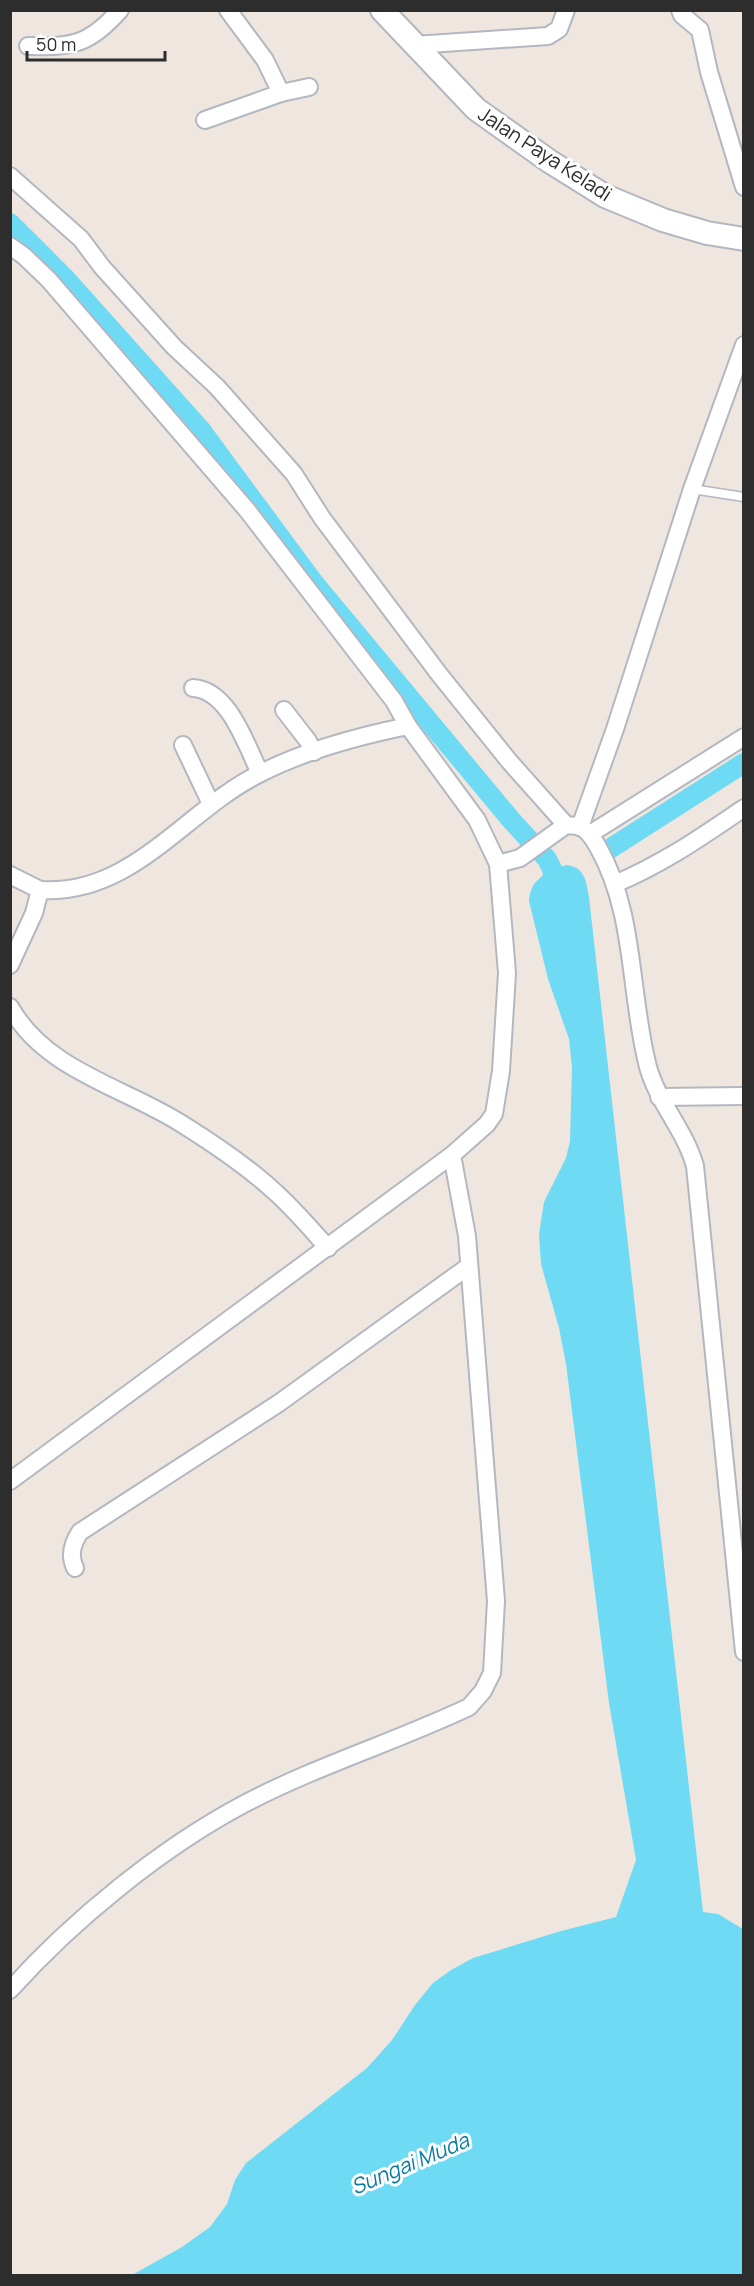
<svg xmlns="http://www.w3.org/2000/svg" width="754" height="2286" font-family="Manrope,sans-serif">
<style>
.water{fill:#6fdaf4}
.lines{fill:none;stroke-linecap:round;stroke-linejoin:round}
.canal{stroke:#6fdaf4;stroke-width:20}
.lane-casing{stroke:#b3b7c1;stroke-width:11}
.street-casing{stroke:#b3b7c1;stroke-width:20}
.secondary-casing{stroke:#b3b7c1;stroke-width:26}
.lane{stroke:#fff;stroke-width:8}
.street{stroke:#fff;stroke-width:16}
.secondary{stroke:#fff;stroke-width:22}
.labels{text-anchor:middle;stroke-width:6;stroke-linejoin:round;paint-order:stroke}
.street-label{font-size:20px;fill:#2d2d2d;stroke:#fff}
.water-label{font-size:21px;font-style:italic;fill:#087ba6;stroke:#fff}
</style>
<rect width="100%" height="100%" fill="#efe7df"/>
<!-- water -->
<path class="water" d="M566,865C585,867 586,881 589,897L703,1912L718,1914L743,1929V2275H132L182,2247L210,2227L227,2204L235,2180L246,2163L367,2068L392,2040L415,2005L433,1983L451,1970L473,1958L561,1931L616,1917L636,1860L609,1703L566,1364L559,1328L541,1264L539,1234L544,1202L566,1158L570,1141L572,1068L569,1039L548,979L529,901C530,879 548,871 566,865Z"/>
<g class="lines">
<!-- canal -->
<g class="canal">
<path d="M10,223L64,277L201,430L314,583L512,821L547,859L552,869L556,895"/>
<path d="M611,848L744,763"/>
</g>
<defs>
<path id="lane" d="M692,489L744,497"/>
<g id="street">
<path d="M680,10L682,15L700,30L709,72L744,187"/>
<path d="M414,45L548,36L559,29L566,10"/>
<path d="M28,46C73,47 89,45 120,10"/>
<path d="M281,93L309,87"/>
<path d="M205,120L281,93L265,60L228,10"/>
<path d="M10,176L81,239L102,267L174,347L217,387L294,474L322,518L439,674L509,761L566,825"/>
<path d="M10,246L24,256L49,280L247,510L394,701L408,726"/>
<path d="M193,688C229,690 246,745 260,773"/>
<path d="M284,710L308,741L314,752"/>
<path d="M183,745L211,804"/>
<path d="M580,827L615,729L692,489L744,345"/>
<path d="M590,834L744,737"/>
<path d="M498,864L520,858L566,825C570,826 576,825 580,827C589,830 593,839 598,847C636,914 629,994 648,1067C658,1103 685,1130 695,1166L744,1652"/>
<path d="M10,875L40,890L34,913L10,965"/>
<path d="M615,884C664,863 700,838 744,808"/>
<path d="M10,1007C46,1071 124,1087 182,1124C214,1144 247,1166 275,1192C294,1209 311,1229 328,1248"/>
<path d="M659,1097L744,1096"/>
<path d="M10,1481L452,1155L487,1124L494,1114L501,1071L507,973L498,864L477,820L408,726C359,736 306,750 261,773C185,810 133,896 40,890"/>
<path d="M75,1568C69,1555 72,1544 80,1532L279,1403L469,1266"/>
<path d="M10,1990C73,1920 161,1848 244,1804C316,1766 395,1742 469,1707L483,1691L492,1673L496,1601L467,1236L452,1155"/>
</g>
<path id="secondary" d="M382,10L476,109L549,161L605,196L663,220L707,233L744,239"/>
</defs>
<!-- lane casing -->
<use href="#lane" class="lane-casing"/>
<!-- street casing -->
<use href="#street" class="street-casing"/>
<!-- secondary casing -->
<use href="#secondary" class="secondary-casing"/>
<!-- lane -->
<use href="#lane" class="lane"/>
<!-- street -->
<use href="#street" class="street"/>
<!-- secondary -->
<use href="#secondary" class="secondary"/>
</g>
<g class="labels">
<!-- street labels -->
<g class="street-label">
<text transform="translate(545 154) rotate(33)" y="7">Jalan Paya Keladi</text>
</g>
<!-- water labels -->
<g class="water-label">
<text transform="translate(410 2164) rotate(-23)" y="7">Sungai Muda</text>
</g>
</g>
<!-- border -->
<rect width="754" height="2286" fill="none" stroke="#2d2d2d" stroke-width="24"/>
<!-- scale -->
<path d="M27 51v9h138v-9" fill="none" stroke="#2d2d2d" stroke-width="3"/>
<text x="36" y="51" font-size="18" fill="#2d2d2d" stroke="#ffffff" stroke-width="4.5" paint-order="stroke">50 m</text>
</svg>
